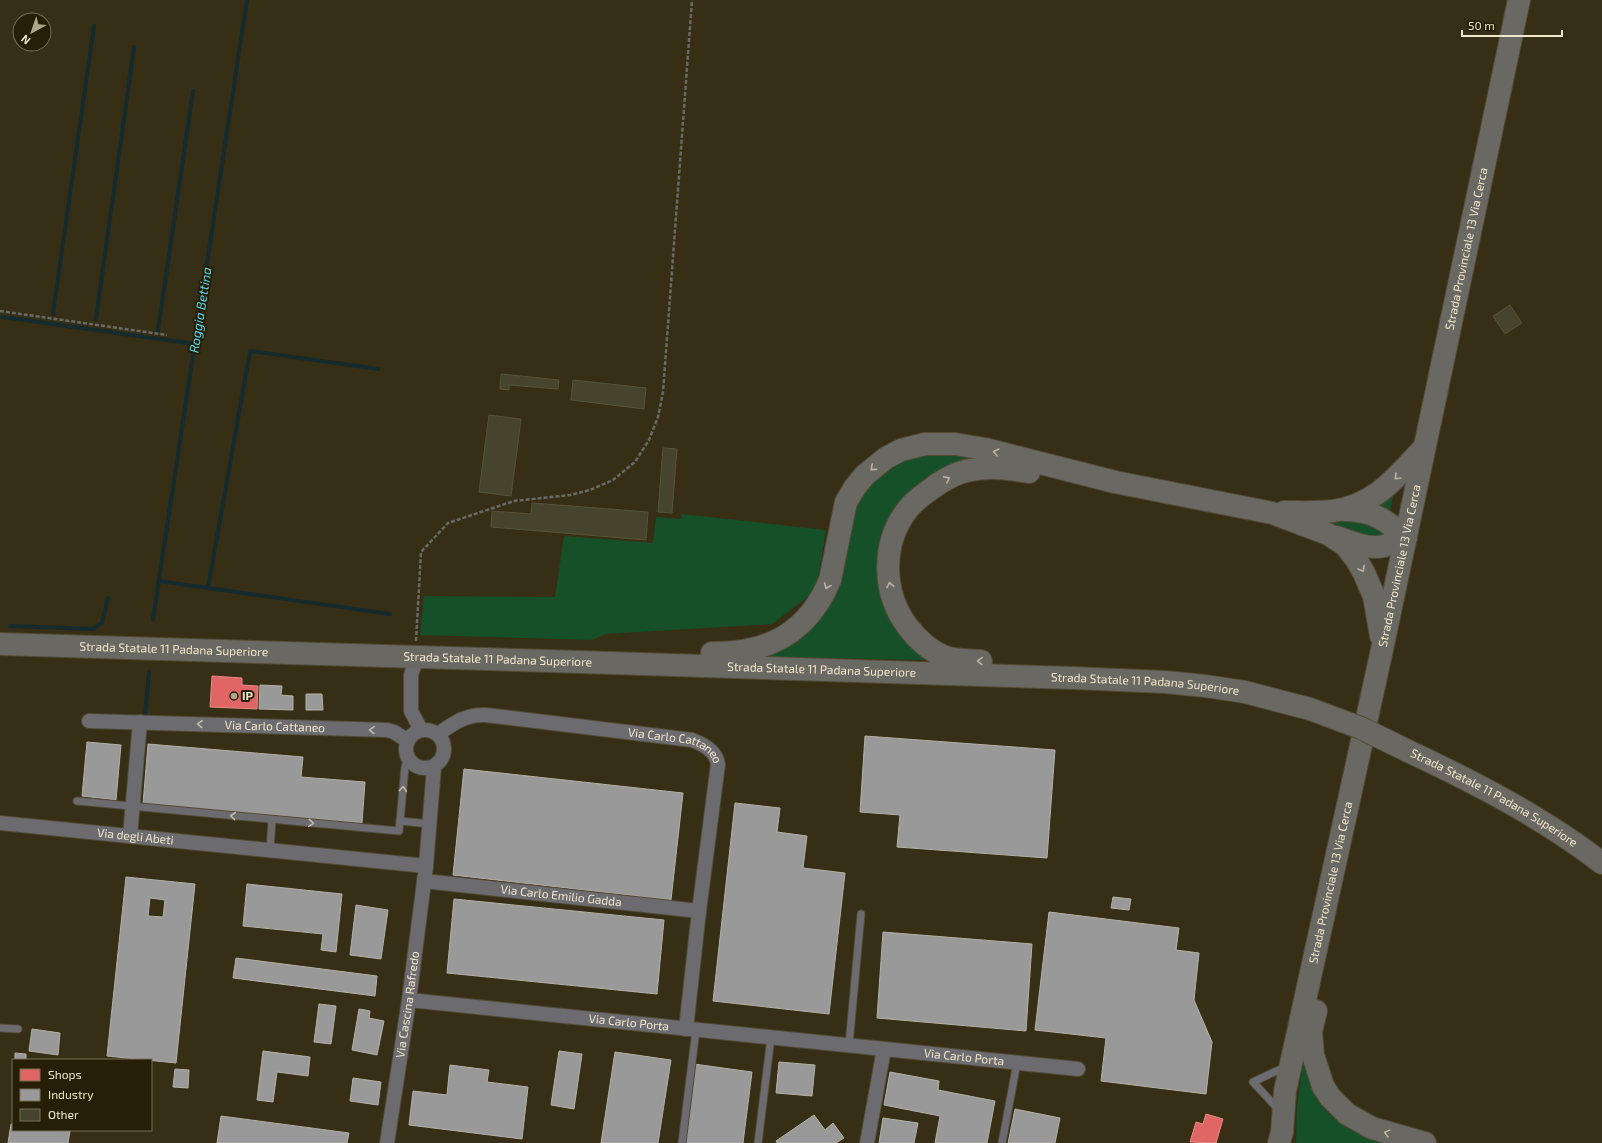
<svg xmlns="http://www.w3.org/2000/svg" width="1602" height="1143" font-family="'Exo 2',sans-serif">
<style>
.green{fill:#165029}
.shops{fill:#e06666;stroke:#e58c84}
.industry{fill:#999;stroke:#b3b0a7;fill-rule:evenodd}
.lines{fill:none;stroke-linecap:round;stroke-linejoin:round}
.stream{stroke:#152b2e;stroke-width:4}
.building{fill:#47442d;stroke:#56533b}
.lane-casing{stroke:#514a34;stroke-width:9}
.street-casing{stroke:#514a34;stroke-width:16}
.primary-casing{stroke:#514a34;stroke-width:24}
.path{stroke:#696967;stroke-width:2.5;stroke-dasharray:4 2;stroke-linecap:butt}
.lane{stroke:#6c6c70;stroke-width:7}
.street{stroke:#6c6c70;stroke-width:14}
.primary{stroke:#696862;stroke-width:22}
.primary-bridge-casing{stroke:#514a34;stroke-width:24;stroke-linecap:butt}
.primary-bridge{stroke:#696862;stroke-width:22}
.oneway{stroke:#bab4a0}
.oneway2{stroke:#c2bbaa}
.poi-dot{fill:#afa68a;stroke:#261e06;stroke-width:1.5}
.labels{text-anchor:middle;stroke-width:4;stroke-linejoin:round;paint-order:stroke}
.street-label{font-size:12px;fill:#f0e6c9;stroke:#261e06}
.poi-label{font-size:12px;font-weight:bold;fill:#f0e6c9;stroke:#261e06;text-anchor:start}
.water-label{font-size:13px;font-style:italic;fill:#58d7ee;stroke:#261e06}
</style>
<rect width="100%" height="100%" fill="#362e15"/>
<!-- green -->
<g class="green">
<path d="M927,451L986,457L939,474L880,563L929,660L764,657L799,634L855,497L884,465Z"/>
<path d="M1394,492L1389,516L1368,505Z"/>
<path d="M682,514L826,530L818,578L815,587L809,596L772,624L606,634L592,640L420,635L424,596L555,597L564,536L653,543L656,517L681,519Z"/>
<path d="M1304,519H1358L1383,530L1384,535L1382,539Z"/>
<path d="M1303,1063C1307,1074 1310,1087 1316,1097C1332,1126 1364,1134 1393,1143H1296L1297,1106Z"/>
</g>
<!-- shops -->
<g class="shops">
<path d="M212,676L242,678V685L258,686L257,709L210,707Z"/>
<path d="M1206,1114L1223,1119L1216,1143L1190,1142L1196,1122L1203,1124Z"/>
</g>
<!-- industry -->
<g class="industry">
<path d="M260,685L282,686L281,695L293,696V710L259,709Z"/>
<path d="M306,694H322L323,710H306Z"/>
<path d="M865,736L1055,750L1047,858L897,847L900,815L860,812Z"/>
<path d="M87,742L121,745L116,800L82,796Z"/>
<path d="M148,744L303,757L301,777L365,782L362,823L143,804Z"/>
<path d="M464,769L683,793L671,900L453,875Z"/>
<path d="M735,803L780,808L777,832L807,836L803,868L845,873L829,1014L713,1001Z"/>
<path d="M126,877L195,884L176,1063L107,1056ZM150,898L165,900L163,917L148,916Z"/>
<path d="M247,884L342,894L336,952L321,950L323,934L243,926Z"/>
<path d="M1113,897L1131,899L1129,910L1111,908Z"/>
<path d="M454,899L664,920L657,994L447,973Z"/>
<path d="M356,905L388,910L381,959L350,955Z"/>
<path d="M1049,912L1179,928L1176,950L1199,953L1194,1000L1212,1042L1206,1094L1101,1081L1106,1038L1035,1030Z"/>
<path d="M883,932L1032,944L1026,1031L877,1018Z"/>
<path d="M236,958L377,976L375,996L233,978Z"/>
<path d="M319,1004L336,1006L331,1044L314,1042Z"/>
<path d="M359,1009L370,1011L369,1018L384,1021L377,1055L352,1050Z"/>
<path d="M32,1029L60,1033L58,1055L29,1051Z"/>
<path d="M263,1051L310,1057L308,1076L277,1072L273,1102L257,1100Z"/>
<path d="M559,1051L582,1054L574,1109L551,1105Z"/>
<path d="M615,1052L671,1060L658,1143H601Z"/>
<path d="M15,1053L26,1054V1060H15Z"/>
<path d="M779,1062L815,1065L812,1096L776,1093Z"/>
<path d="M694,1064L752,1072L743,1143H684Z"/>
<path d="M450,1065L489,1070L487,1082L528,1087L522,1139L409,1125L413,1091L447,1095Z"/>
<path d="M175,1069L189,1070L188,1088L173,1087Z"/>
<path d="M890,1072L939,1081L938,1090L995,1101L987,1143H935L940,1116L884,1105Z"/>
<path d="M353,1078L381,1082L378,1105L350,1101Z"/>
<path d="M1015,1109L1060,1118L1055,1143H1008Z"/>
<path d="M814,1115L825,1130L833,1123L844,1138L836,1143H777L776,1141Z"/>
<path d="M221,1116L349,1133L347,1143H217Z"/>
<path d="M883,1118L918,1123L914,1143H879Z"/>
<path d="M11,1124H13V1130L70,1131L68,1143H8Z"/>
</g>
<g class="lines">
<!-- stream -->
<g class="stream">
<path d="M53,314L94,26"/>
<path d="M3,317L195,344"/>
<path d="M96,319L134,47"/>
<path d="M158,331L193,91"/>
<path d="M159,581L390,614"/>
<path d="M208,588L250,351L378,369"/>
<path d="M153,619L247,0"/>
<path d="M10,626L93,629L102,623L108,598"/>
<path d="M145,717L149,672"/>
</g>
</g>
<!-- building -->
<g class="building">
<path d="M1510,305L1522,323L1505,334L1493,316Z"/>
<path d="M501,374L559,380L558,389L509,385V390L500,389Z"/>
<path d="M573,380L646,388L644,409L571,400Z"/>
<path d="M489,415L521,419L511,496L479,492Z"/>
<path d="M663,448L677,449L672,513L658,512Z"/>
<path d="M532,503L648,512L646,540L491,527L492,511L531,514Z"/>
</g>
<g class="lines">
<defs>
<g id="lane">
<path d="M77,801L399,831L400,821L430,824"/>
<path d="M400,821L405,767L408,758"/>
<path d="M270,850L272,820"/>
<path d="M0,1028L18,1029"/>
<path d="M849,1045L861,914"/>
<path d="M1279,1110L1253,1082L1287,1066"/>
<path d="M682,1143L696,1030"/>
<path d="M758,1143L771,1037"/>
<path d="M1002,1143L1017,1063"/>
</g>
<g id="street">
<path d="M417,657L411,675V711L421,730"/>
<path id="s1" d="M89,721L387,730L394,732L408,741"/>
<circle cx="425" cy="749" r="19"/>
<path id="s2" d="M438,734C454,723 466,714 486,715L692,740C703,744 716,751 718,764L699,911L686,1029"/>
<path id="s3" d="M0,823L426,866"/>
<path d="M130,836L140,722"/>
<path id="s4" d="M424,881L699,911"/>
<path id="s5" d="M409,1000L1078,1069"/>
<path id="s6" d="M387,1143L409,1000L426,866L434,767"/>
<path d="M867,1143L884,1049"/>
</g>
<g id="primary">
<path d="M1345,510C1374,511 1384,519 1406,537"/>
<path d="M1284,512C1300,512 1317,513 1333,511C1376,505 1396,477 1424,448"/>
<path d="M1337,537C1351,542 1369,550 1384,546C1392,543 1399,540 1406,537"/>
<path id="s7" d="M0,644L612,663L1073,678L1165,682L1205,686L1245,692L1310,709"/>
<path d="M712,653C768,654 808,633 830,580L846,502L855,487L865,475L886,458L901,450L925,444H955L985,449L1115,482L1272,513L1328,534L1345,545L1356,559L1364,573L1374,596L1381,636"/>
<path d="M981,661C969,660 957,661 945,657C930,651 918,640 908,627C882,593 881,543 908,509C914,501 923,495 931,489C943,480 957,472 971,470C990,466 1010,469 1029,472"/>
<path id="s8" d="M1408,751C1476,783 1542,817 1602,863"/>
<path d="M1316,1011L1311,1032L1313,1055L1323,1086L1330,1097L1347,1114L1372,1128L1425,1143"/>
<path id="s9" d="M1279,1143L1282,1132L1285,1091L1383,645L1519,0"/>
</g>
</defs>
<!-- lane casing -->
<use href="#lane" class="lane-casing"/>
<!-- street casing -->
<use href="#street" class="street-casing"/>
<!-- primary casing -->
<use href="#primary" class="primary-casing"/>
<!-- path -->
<g class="path">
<path d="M0,311L167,335"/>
<path d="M416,641L421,552L448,523L514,501L570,495L590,490L613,480L635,462L649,440L658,417L663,392L692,0"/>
</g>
<!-- lane -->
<use href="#lane" class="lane"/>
<!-- street -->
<use href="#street" class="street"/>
<!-- primary -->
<use href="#primary" class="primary"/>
<defs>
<path id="primary-bridge" d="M1310,709L1361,728L1408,751"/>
</defs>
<!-- primary-bridge casing -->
<use href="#primary-bridge" class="primary-bridge-casing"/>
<!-- primary-bridge -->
<use href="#primary-bridge" class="primary-bridge"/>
</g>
<!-- one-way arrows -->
<defs><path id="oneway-chevron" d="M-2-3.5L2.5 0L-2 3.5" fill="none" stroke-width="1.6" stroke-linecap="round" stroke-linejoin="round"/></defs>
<g class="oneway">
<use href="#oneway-chevron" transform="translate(996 452) rotate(-166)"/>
<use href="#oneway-chevron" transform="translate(873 468) rotate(139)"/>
<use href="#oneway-chevron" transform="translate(1397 477) rotate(134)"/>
<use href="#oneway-chevron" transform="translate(947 479) rotate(-28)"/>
<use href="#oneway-chevron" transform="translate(1362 569) rotate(61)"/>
<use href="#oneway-chevron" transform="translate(890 585) rotate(-100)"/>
<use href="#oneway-chevron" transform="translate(827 586) rotate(113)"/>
<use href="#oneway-chevron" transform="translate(980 661) rotate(-178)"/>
<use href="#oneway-chevron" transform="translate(1387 1133) rotate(-165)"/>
</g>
<g class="oneway2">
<use href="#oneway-chevron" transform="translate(200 724) rotate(-178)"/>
<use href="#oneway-chevron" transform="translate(372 730) rotate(-178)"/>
<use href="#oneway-chevron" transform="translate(403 789) rotate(-85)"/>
<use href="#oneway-chevron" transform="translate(233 816) rotate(-174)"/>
<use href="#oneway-chevron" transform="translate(311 823) rotate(5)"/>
</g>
<!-- markers -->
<circle class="poi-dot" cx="234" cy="696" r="4"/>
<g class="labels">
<!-- street labels -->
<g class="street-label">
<text dy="4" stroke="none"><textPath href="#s9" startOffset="914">Strada Provinciale 13 Via Cerca</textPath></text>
<text dy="4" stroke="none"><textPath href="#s9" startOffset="590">Strada Provinciale 13 Via Cerca</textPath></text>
<text dy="4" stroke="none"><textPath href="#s7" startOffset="174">Strada Statale 11 Padana Superiore</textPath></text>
<text dy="4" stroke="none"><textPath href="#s7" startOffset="498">Strada Statale 11 Padana Superiore</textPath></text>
<text dy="4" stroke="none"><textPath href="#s7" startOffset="822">Strada Statale 11 Padana Superiore</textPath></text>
<text dy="4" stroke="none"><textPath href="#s7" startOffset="1146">Strada Statale 11 Padana Superiore</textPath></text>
<text dy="4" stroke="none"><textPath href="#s1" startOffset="186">Via Carlo Cattaneo</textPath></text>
<text dy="4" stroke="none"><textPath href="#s2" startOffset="246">Via Carlo Cattaneo</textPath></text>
<text dy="4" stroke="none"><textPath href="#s8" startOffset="98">Strada Statale 11 Padana Superiore</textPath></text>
<text dy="4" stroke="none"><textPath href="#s3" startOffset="136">Via degli Abeti</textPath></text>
<text dy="4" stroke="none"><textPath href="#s9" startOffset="266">Strada Provinciale 13 Via Cerca</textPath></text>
<text dy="4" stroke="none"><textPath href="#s4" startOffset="138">Via Carlo Emilio Gadda</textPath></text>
<text dy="4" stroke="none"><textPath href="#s6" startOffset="140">Via Cascina Rafredo</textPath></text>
<text dy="4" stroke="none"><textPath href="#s5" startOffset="221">Via Carlo Porta</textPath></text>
<text dy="4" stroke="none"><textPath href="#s5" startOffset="558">Via Carlo Porta</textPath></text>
</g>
<!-- poi labels -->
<g class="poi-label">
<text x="242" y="700">IP</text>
</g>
<!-- water labels -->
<g class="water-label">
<text transform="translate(200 310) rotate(-81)" y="5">Roggia Bettina</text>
</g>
</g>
<!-- legend -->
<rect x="12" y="1059" width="140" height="72" fill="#261e06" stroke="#776e54"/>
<rect x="20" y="1069" width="20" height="12" fill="#e06666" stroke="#776e54"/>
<text x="48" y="1079" font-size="12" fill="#f0e6c9">Shops</text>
<rect x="20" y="1089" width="20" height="12" fill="#999999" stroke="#776e54"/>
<text x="48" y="1099" font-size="12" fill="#f0e6c9">Industry</text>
<rect x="20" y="1109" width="20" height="12" fill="#47442d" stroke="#776e54"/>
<text x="48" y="1119" font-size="12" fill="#f0e6c9">Other</text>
<!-- north arrow -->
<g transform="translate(32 32) rotate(220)"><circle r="19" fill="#261e06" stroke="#776e54"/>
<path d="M0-3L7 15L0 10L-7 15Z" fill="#afa68a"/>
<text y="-6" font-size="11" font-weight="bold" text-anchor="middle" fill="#f0e6c9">N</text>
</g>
<!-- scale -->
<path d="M1462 30v6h100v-6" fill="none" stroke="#f0e6c9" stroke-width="2"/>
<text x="1468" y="30" font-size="12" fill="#f0e6c9" stroke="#261e06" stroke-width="3" paint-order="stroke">50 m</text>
</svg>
